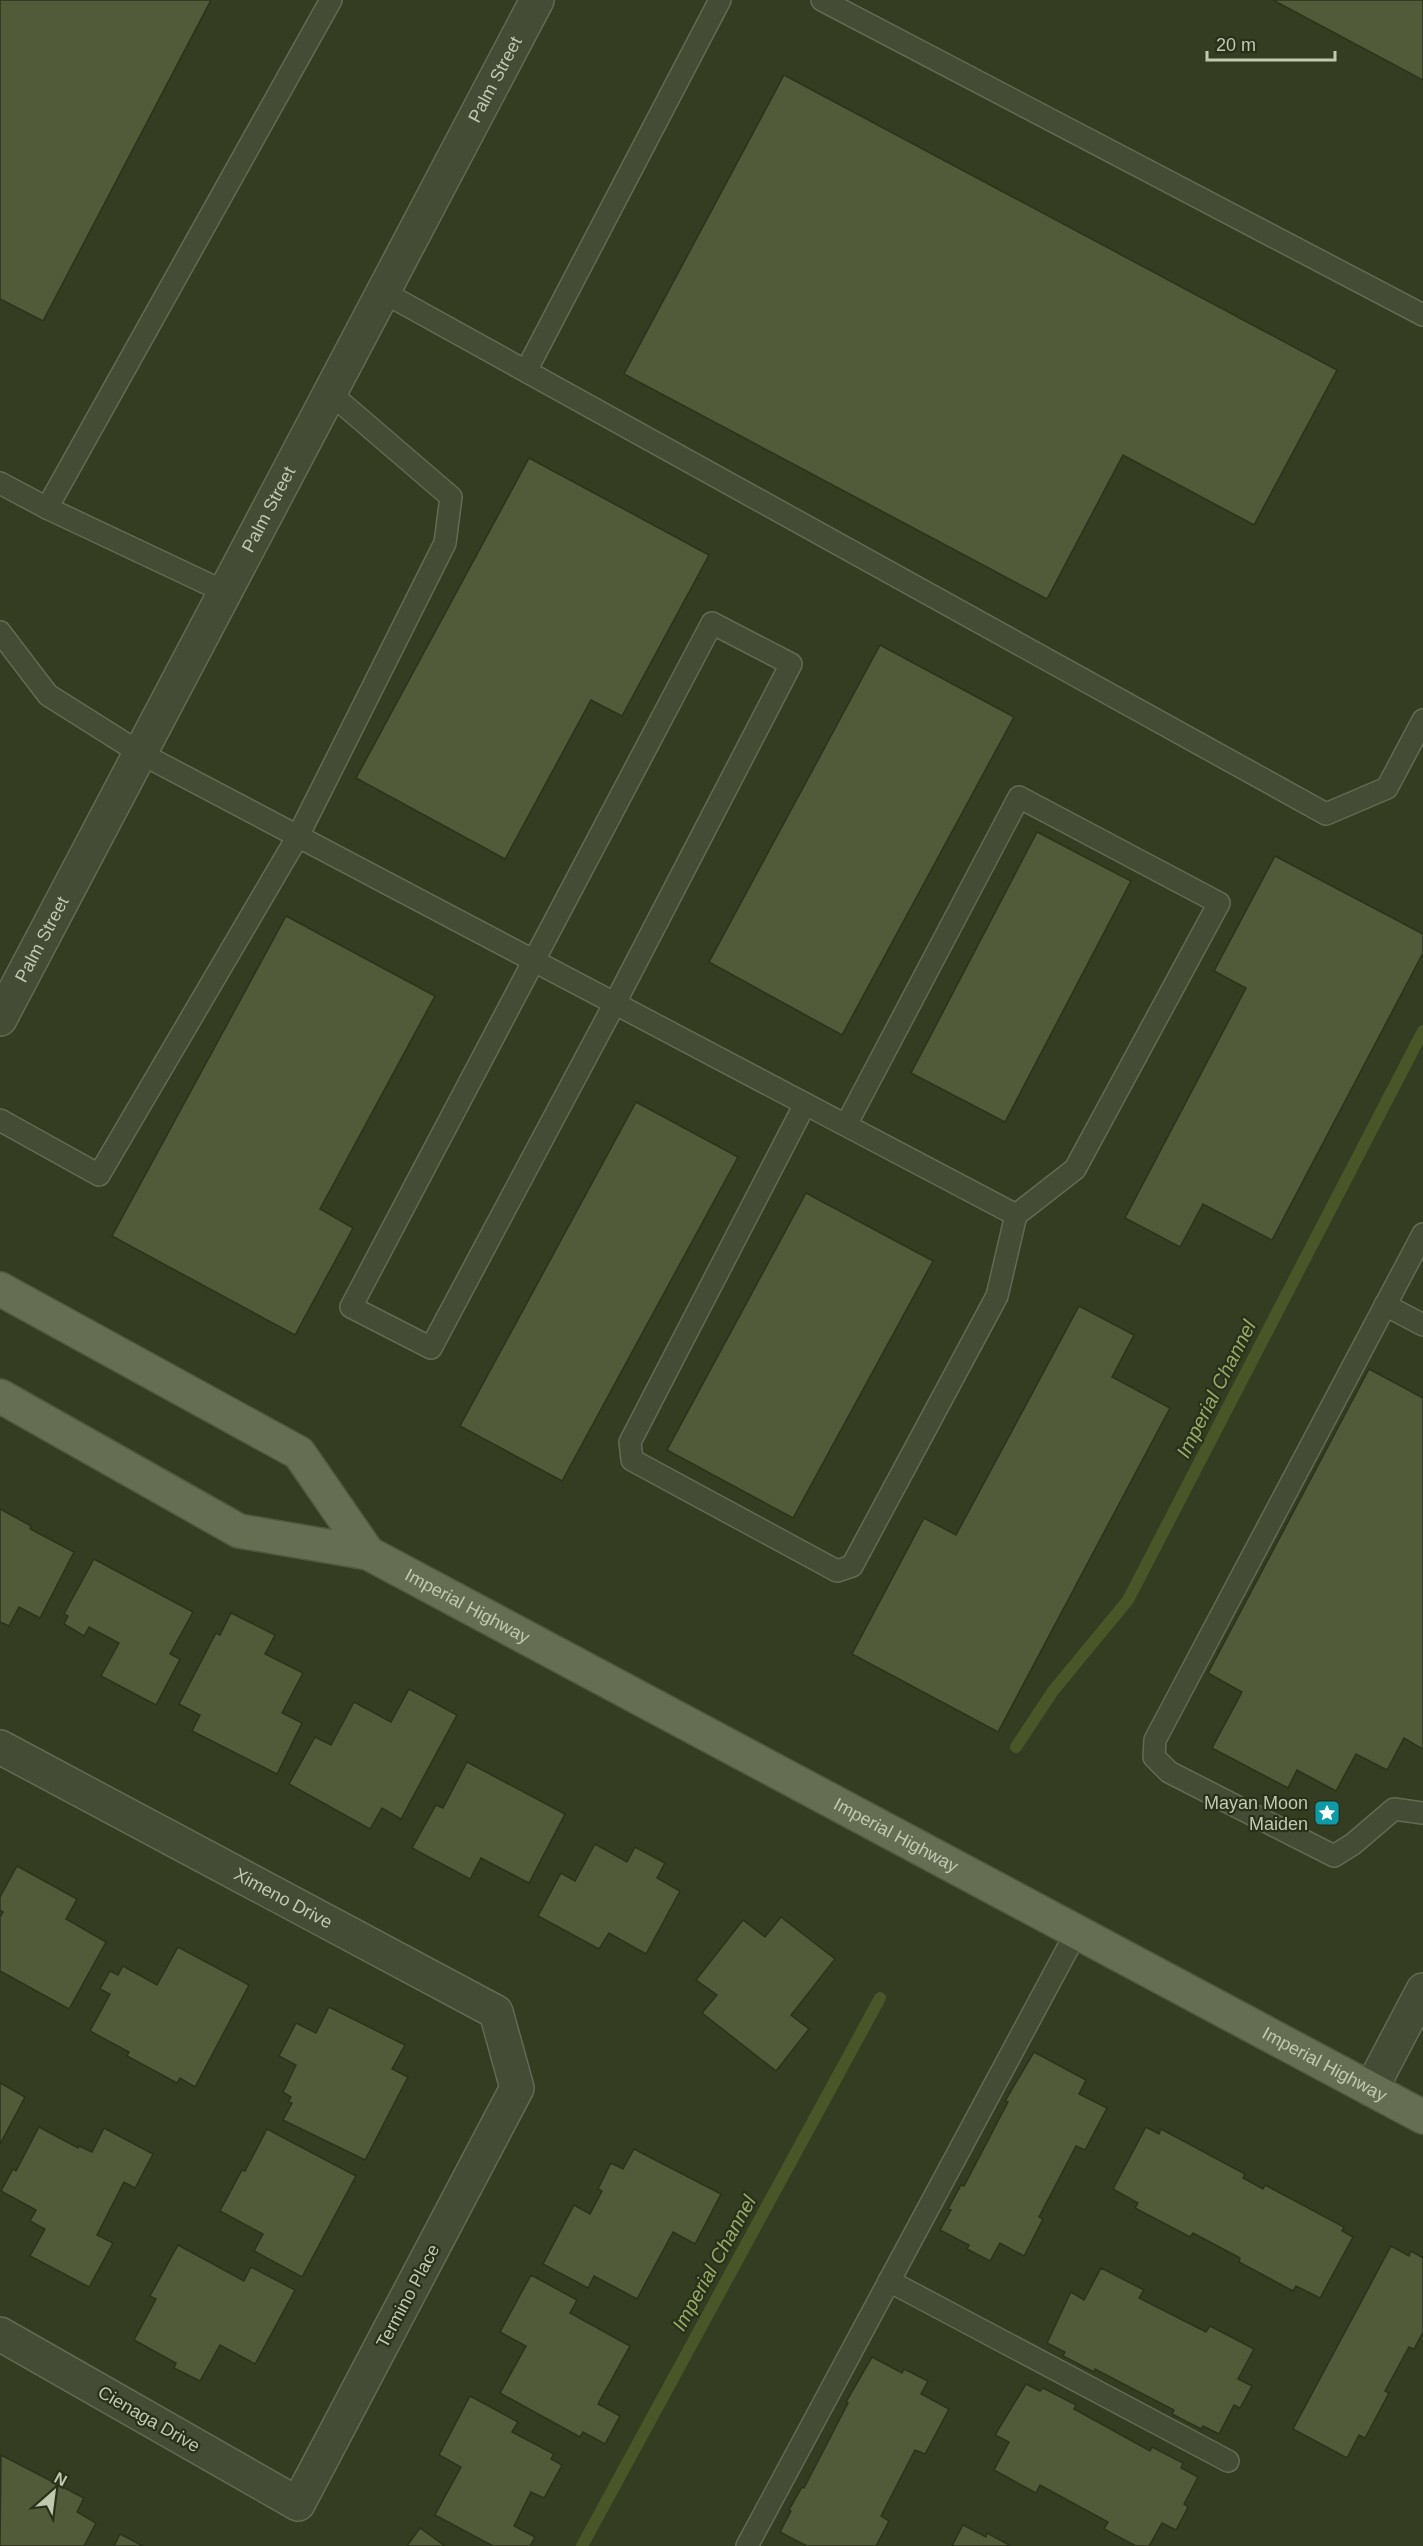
<svg xmlns="http://www.w3.org/2000/svg" width="1423" height="2546" font-family="Arial,sans-serif">
<style>
.lines{fill:none;stroke-linecap:round;stroke-linejoin:round}
.stream{stroke:#485628;stroke-width:12}
.building{fill:#515b39;stroke:#2c331c;stroke-width:1.5}
.service-casing{stroke:#636a53;stroke-width:24}
.minor-casing{stroke:#636a53;stroke-width:36}
.tertiary-casing{stroke:#636a53;stroke-width:36}
.primary-casing{stroke:#515841;stroke-width:36}
.service{stroke:#454c35;stroke-width:21}
.minor{stroke:#454c35;stroke-width:33}
.tertiary{stroke:#454c35;stroke-width:33}
.primary{stroke:#656d53;stroke-width:33}
.labels{text-anchor:middle;stroke-width:4.5;stroke-linejoin:round;paint-order:stroke}
.street-label{font-size:18px;fill:#c0c8b0;stroke:#2a311a}
.poi-label{font-size:18px;fill:#c0c8b0;stroke:#2a311a;text-anchor:end}
.water-label{font-size:20px;font-style:italic;fill:#96aa67;stroke:#2a311a}
</style>
<rect width="100%" height="100%" fill="#343c21"/>
<g class="lines">
<!-- stream -->
<g class="stream">
<path d="M1016,1747L1053,1691L1128,1600L1423,1031"/>
<path d="M582,2546L880,1998"/>
</g>
</g>
<!-- building -->
<g class="building">
<path d="M0,0H211L43,321L0,299Z"/>
<path d="M1273,0H1423V80Z"/>
<path d="M784,75L1337,370L1254,525L1123,455L1047,599L624,374Z"/>
<path d="M529,458L709,555L622,716L591,700L505,859L356,778Z"/>
<path d="M880,645L1014,717L842,1035L709,962Z"/>
<path d="M1037,832L1131,881L1005,1122L911,1073Z"/>
<path d="M1275,856L1423,934V953L1272,1240L1203,1204L1180,1247L1125,1218L1246,988L1214,971Z"/>
<path d="M286,916L435,996L320,1209L353,1228L295,1335L112,1236Z"/>
<path d="M636,1102L738,1157L562,1481L460,1426Z"/>
<path d="M806,1193L933,1261L793,1518L667,1450Z"/>
<path d="M1079,1306L1134,1335L1112,1377L1170,1408L998,1732L852,1654L924,1518L956,1535Z"/>
<path d="M1369,1369L1423,1398V1749L1404,1738L1387,1770L1356,1754L1336,1791L1297,1770L1288,1788L1212,1748L1242,1692L1208,1673Z"/>
<path d="M0,1509L31,1526L30,1529L74,1552L40,1618L19,1607L9,1626L0,1622Z"/>
<path d="M94,1559L193,1612L170,1654L180,1659L156,1705L101,1676L119,1643L89,1627L84,1636L64,1624L68,1616L64,1614Z"/>
<path d="M231,1613L275,1635L265,1654L303,1673L282,1713L302,1723L277,1774L192,1731L200,1715L179,1704L216,1633L220,1635Z"/>
<path d="M409,1689L457,1715L401,1819L382,1808L370,1829L289,1784L315,1737L331,1745L354,1702L391,1722Z"/>
<path d="M467,1762L565,1814L529,1883L481,1858L470,1879L412,1848L436,1805L443,1808Z"/>
<path d="M595,1844L627,1862L635,1847L665,1863L657,1878L680,1891L646,1954L609,1933L599,1949L538,1916L561,1873L575,1881Z"/>
<path d="M17,1866L77,1899L66,1919L106,1942L69,2009L0,1971V1917L3,1912L0,1910V1897Z"/>
<path d="M781,1917L835,1959L791,2015L809,2029L776,2071L702,2013L717,1995L696,1980L743,1920L765,1937Z"/>
<path d="M178,1947L249,1985L195,2087L180,2078L177,2083L127,2056L129,2052L90,2031L110,1994L100,1989L110,1971L118,1975L123,1966L157,1985Z"/>
<path d="M329,2007L405,2045L392,2069L408,2077L365,2160L283,2120L292,2103L288,2102L291,2097L283,2092L296,2065L279,2056L296,2023L316,2033Z"/>
<path d="M1034,2052L1086,2080L1079,2094L1107,2108L1085,2150L1076,2146L1039,2217L1043,2219L1024,2256L1000,2243L990,2261L967,2249L969,2245L940,2230L951,2210L948,2209L961,2185L964,2186L1008,2102L1005,2101Z"/>
<path d="M0,2083L25,2097L0,2144Z"/>
<path d="M39,2127L78,2148L79,2146L92,2152L104,2128L153,2154L135,2188L124,2182L97,2235L113,2243L89,2287L30,2256L45,2229L30,2221L36,2210L1,2191L13,2169L16,2171Z"/>
<path d="M1146,2127L1159,2134L1161,2129L1245,2174L1243,2178L1263,2189L1265,2185L1344,2227L1342,2231L1353,2237L1320,2298L1296,2286L1293,2291L1239,2262L1240,2258L1193,2233L1190,2237L1135,2208L1138,2203L1113,2189Z"/>
<path d="M267,2129L356,2176L302,2277L254,2251L263,2234L220,2211L242,2170L245,2171Z"/>
<path d="M634,2149L721,2194L695,2244L673,2232L637,2299L594,2276L588,2288L543,2264L574,2205L590,2214L602,2191L598,2189L611,2163L623,2169Z"/>
<path d="M178,2245L244,2281L251,2267L295,2290L255,2364L220,2345L200,2381L174,2368L176,2363L134,2340L156,2299L150,2296Z"/>
<path d="M1391,2246L1409,2256L1411,2251L1423,2258V2332L1414,2349L1409,2347L1385,2391L1389,2393L1365,2438L1359,2435L1347,2458L1293,2429Z"/>
<path d="M1101,2268L1144,2290L1139,2298L1206,2332L1210,2326L1254,2349L1238,2379L1252,2386L1240,2408L1234,2405L1219,2434L1203,2426L1201,2429L1172,2414L1174,2410L1095,2369L1094,2372L1063,2356L1065,2352L1047,2343L1071,2292L1084,2300Z"/>
<path d="M531,2275L577,2300L570,2313L630,2346L598,2404L620,2416L605,2444L583,2432L580,2437L500,2393L526,2346L500,2332Z"/>
<path d="M872,2357L902,2373L904,2369L928,2381L921,2394L949,2409L925,2454L915,2450L881,2516L889,2521L876,2546H807L780,2532L791,2511L789,2510L802,2487L804,2488L848,2403L846,2402Z"/>
<path d="M1026,2384L1040,2391L1043,2388L1076,2405L1074,2409L1150,2451L1152,2447L1183,2463L1181,2468L1198,2477L1184,2504L1188,2507L1176,2530L1162,2523L1149,2546H1136L1104,2529L1108,2522L1040,2485L1036,2493L994,2470L1009,2442L995,2435Z"/>
<path d="M470,2396L518,2422L512,2432L554,2454L551,2459L562,2465L544,2498L531,2492L514,2526L535,2537L530,2546H493L435,2515L461,2467L439,2455Z"/>
<path d="M1,2455L84,2498L77,2512L96,2523L84,2546H0Z"/>
<path d="M963,2525L986,2537L987,2533L1011,2546H952Z"/>
<path d="M420,2528L445,2546H407Z"/>
<path d="M120,2534L143,2546H114Z"/>
</g>
<g class="lines">
<defs>
<g id="service">
<path d="M822,0L1423,315"/>
<path d="M383,292L1326,814L1387,788L1423,720"/>
<path d="M526,371L720,0"/>
<path d="M0,483L47,508L225,592"/>
<path d="M47,508L331,0"/>
<path d="M712,623L791,664L615,1003L431,1348L351,1307Z"/>
<path d="M0,632L48,695L140,753L1016,1215"/>
<path d="M805,1104L630,1442L632,1460L837,1571L852,1566L997,1296L1016,1215L1075,1169L1219,903L1019,797L846,1125"/>
<path d="M0,1120L99,1175L298,836L445,543L451,497L330,393"/>
<path d="M1423,1234L1155,1740L1154,1757L1169,1772L1334,1856L1353,1844L1394,1809L1423,1813"/>
<path d="M1385,1305L1423,1325"/>
<path d="M889,2281L1228,2461"/>
<path d="M747,2546L1076,1933"/>
</g>
<g id="minor">
<path id="s1" d="M0,1747L496,2012L517,2088L298,2504L0,2334"/>
<path d="M1371,2089L1423,1990"/>
</g>
<g id="tertiary">
<path id="s2" d="M0,1019L537,0"/>
</g>
<g id="primary">
<path d="M0,1289L299,1453L368,1553"/>
<path id="s3" d="M0,1396L239,1531L368,1553L1423,2117"/>
</g>
</defs>
<!-- service casing -->
<use href="#service" class="service-casing"/>
<!-- minor casing -->
<use href="#minor" class="minor-casing"/>
<!-- tertiary casing -->
<use href="#tertiary" class="tertiary-casing"/>
<!-- primary casing -->
<use href="#primary" class="primary-casing"/>
<!-- service -->
<use href="#service" class="service"/>
<!-- minor -->
<use href="#minor" class="minor"/>
<!-- tertiary -->
<use href="#tertiary" class="tertiary"/>
<!-- primary -->
<use href="#primary" class="primary"/>
</g>
<!-- icons -->
<defs>
<symbol id="sight-square" viewBox="-11 -11 22 22"><rect x="-9" y="-9" width="18" height="18" rx="4" fill="#0f9aa8" stroke="#2a311a"/><path d="M0-6L1.8-2.2L6-1.7L2.9 1.2L3.7 5.4L0 3.3L-3.7 5.4L-2.9 1.2L-6-1.7L-1.8-2.2Z" fill="#fff"/></symbol>
</defs>
<g fill-rule="evenodd">
<use href="#sight-square" x="1312" y="1798" width="30" height="30"/>
</g>
<g class="labels">
<!-- street labels -->
<g class="street-label">
<text dy="6" stroke="none"><textPath href="#s2" startOffset="1062">Palm Street</textPath></text>
<text dy="6" stroke="none"><textPath href="#s2" startOffset="576">Palm Street</textPath></text>
<text dy="6" stroke="none"><textPath href="#s2" startOffset="90">Palm Street</textPath></text>
<text dy="6" stroke="none"><textPath href="#s3" startOffset="518">Imperial Highway</textPath></text>
<text dy="6" stroke="none"><textPath href="#s3" startOffset="1004">Imperial Highway</textPath></text>
<text dy="6" stroke="none"><textPath href="#s1" startOffset="321">Ximeno Drive</textPath></text>
<text dy="6" stroke="none"><textPath href="#s3" startOffset="1490">Imperial Highway</textPath></text>
<text transform="translate(408 2296) rotate(-62)" y="6">Termino Place</text>
<text transform="translate(149 2419) rotate(30)" y="6">Cienaga Drive</text>
</g>
<!-- poi labels -->
<g class="poi-label">
<text x="1308" y="1809">Mayan Moon<tspan x="1308" dy="21">Maiden</tspan></text>
</g>
<!-- water labels -->
<g class="water-label">
<text transform="translate(1216 1389) rotate(-63)" y="7">Imperial Channel</text>
<text transform="translate(714 2263) rotate(-61)" y="7">Imperial Channel</text>
</g>
</g>
<!-- north arrow -->
<g transform="translate(54 2492) rotate(28)" stroke="#2a311a" stroke-width="4.5" paint-order="stroke">
<path d="M0-4.5L10 22L0 15L-10 22Z" fill="#c0c8b0"/>
<text y="-9" font-size="16" font-weight="bold" text-anchor="middle" fill="#c0c8b0">N</text>
</g>
<!-- scale -->
<path d="M1207 51v9h128v-9" fill="none" stroke="#c0c8b0" stroke-width="3"/>
<text x="1216" y="51" font-size="18" fill="#c0c8b0" stroke="#2a311a" stroke-width="4.5" paint-order="stroke">20 m</text>
</svg>
